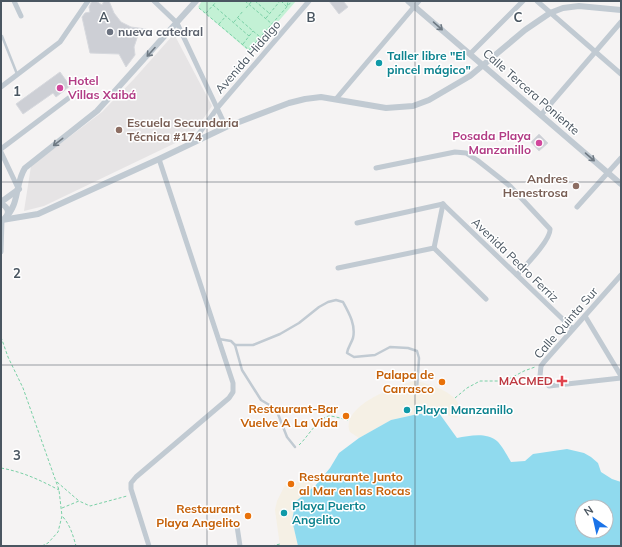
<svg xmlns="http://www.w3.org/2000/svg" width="622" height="547" font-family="Mulish,sans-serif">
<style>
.education{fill:#e6e4e5}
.green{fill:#c3f1d5}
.sand{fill:#f5f0e5}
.water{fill:#90daee;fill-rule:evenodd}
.building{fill:#cdcfd5;stroke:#d7d9de}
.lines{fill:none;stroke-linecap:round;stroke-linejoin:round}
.path{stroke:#7ad0a6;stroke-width:1;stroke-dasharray:3 2;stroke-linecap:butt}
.service{stroke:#c1cad2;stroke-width:2.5}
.minor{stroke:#c1cad2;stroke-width:5}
.tertiary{stroke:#c1cad2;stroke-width:6}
.oneway{stroke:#6e7983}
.grid{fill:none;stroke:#4a5661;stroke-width:1;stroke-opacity:0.55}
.worship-dot{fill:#6b7280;stroke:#fff;stroke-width:1.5}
.culture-dot{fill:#0f9aa8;stroke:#fff;stroke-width:1.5}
.hotel-dot{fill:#d1479c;stroke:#fff;stroke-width:1.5}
.education-dot{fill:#8d6e63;stroke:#fff;stroke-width:1.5}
.health-dot{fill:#e0444e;stroke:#fff;stroke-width:1.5}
.food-dot{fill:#e8710a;stroke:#fff;stroke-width:1.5}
.labels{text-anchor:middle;stroke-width:3;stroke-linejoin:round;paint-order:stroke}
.worship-label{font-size:12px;font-weight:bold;fill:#5b616d;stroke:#fff;text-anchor:start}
.culture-label{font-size:12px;font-weight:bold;fill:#0d838f;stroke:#fff;text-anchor:start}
.street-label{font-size:12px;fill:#4a5661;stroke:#fff}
.hotel-label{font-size:12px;font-weight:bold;fill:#b23c85;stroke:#fff;text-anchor:start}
.education-label{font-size:12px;font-weight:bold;fill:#785e54;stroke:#fff;text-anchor:start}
.food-label{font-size:12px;font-weight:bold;fill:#c56008;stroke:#fff;text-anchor:end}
.health-label{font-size:12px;font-weight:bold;fill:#be3a42;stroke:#fff;text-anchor:end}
.grid-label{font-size:13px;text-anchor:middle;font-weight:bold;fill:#4a5661;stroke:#fff;stroke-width:3;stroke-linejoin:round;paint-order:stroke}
</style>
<rect width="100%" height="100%" fill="#f5f3f3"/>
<!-- education -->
<path class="education" d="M174,34L212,106L192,135L44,206L24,211L31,166L102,112L134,79Z"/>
<!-- green -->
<path class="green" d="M202,1H296L251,53L198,7Z"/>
<!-- sand -->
<g class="sand">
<path d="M414,381C426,382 452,391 458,403C460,408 458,413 457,418L439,413L418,414L391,420L359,438L350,432C340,406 395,386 414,381Z"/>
<path d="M302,476L315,486L296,501L292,520L298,546H280L275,510L277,501L285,485L293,487Z"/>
</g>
<!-- water -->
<path class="water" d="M439,413L457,438C469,436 486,432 497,441C502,446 507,455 511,462L525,461L533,454L567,449L584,453L591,457L598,463L601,472L612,479L621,482V546H298L292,520L296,501L315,486L330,468L339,453L359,438L391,420L418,414ZM582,507H606V531H582Z"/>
<!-- building -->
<g class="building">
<path d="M92,1H96L102,5L104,1H109L114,13L121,22L131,27L146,29L137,38L134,47L135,55L126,67L119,54L90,53L82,17L85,13L90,12L89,7Z"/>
<path d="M329,1H343L348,7L339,14Z"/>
<path d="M60,72L70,86L56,97L53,93L23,114L16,104Z"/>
<path d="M539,134L548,143L539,151L531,142Z"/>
</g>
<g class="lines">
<!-- path -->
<g class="path">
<path d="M245,1L272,24"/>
<path d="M255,1L269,13"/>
<path d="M281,1L287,7L288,1"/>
<path d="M213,5L249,36"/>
<path d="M199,8L249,50L292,1"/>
<path d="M246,8L252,1"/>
<path d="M206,13L217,1"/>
<path d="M238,18L260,37"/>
<path d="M266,18L280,1"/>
<path d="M234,22L243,11"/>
<path d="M219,24L226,16"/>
<path d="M243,44L253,31"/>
<path d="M1,337L8,357L23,388L59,490L62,516L58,532L48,543L42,546"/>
<path d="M455,398L467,388L480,381H505L524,371L535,367"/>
<path d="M299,445C307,438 318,418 329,416C334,416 343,419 348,420"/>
<path d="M1,468C23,472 40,480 59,490"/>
<path d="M57,482L79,501"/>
<path d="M62,508L79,501L90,506L127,496"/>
<path d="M63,517C70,525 73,535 76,546"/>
<path d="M272,546L280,544"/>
</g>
<!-- service -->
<g class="service">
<path d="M2,36L17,74"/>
<path d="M219,339L231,341L235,345L242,370L261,400L276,409L287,437L295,447"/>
<path d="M235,345H253L280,334L299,323L319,307L328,302L336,300L343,302C349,313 356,325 353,338C351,344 348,347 347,353L354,357L375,355L390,347L408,348L417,351L419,358L417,391"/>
</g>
<!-- minor -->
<g class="minor">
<path d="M14,1L21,16"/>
<path d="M154,1L177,23L226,127"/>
<path d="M537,1L621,74"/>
<path d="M470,54L523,1"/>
<path d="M1,87L60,42L88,1"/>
<path d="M336,99L419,1"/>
<path d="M541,115L621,22"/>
<path d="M193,142L218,107L309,1"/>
<path d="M1,149L74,94"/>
<path d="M1,152L18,188"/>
<path d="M376,168L455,152L466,153L477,160L510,186L550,229C551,240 525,266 517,275"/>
<path d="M443,204L573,329"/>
<path d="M577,207L621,158"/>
<path d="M357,223L443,204"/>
<path d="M434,248L486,299"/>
<path d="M434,248L443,204"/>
<path d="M1,252L2,220"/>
<path d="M338,268L434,248"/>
<path d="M621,275L544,362L541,366L540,376L549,386L621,378"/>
<path d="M585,316L621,376"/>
<path d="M237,526L240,546"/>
<path d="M149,546L131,489V483L136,477L229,398L233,392V383L159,159"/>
</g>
<!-- tertiary -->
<g class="tertiary">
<path d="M408,1L621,184"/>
<path d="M1,202L19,189"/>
<path d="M1,204C7,206 10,212 6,217"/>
<path d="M5,218C20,204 15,183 25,168L97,111L196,1"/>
<path d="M2,220L38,214L159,159L226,127L289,103L305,99L321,97L386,108L413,106L429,100L470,76L525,30L550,13L563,8L579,6L621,10"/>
</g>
</g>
<!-- one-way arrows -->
<defs><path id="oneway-shaft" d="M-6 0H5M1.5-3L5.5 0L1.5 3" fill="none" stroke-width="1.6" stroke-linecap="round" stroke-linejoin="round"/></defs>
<g class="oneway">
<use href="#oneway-shaft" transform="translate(438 26) rotate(41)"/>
<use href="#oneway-shaft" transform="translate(151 52) rotate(132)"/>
<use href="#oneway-shaft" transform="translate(58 142) rotate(142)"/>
<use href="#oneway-shaft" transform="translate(590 157) rotate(41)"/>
</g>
<!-- grid -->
<path class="grid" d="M207,1V546M415,1V546M1,182H621M1,365H621"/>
<!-- markers -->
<circle class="worship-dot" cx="110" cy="32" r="4"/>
<g class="culture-dot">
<circle cx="379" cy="63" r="4"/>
<circle cx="407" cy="410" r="4"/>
<circle cx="284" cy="513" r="4"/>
</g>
<g class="hotel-dot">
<circle cx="60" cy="88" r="4"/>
<circle cx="539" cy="143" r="4"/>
</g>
<g class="education-dot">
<circle cx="119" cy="130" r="4"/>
<circle cx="576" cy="186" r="4"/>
</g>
<path class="health-dot" d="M560 375h4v4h4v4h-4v4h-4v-4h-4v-4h4z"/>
<g class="food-dot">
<circle cx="442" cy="382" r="4"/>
<circle cx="346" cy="416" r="4"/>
<circle cx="291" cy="484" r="4"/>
<circle cx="248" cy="516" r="4"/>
</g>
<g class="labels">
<!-- worship labels -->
<g class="worship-label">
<text x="118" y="36">nueva catedral</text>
</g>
<!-- culture labels -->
<g class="culture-label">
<text x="387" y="60">Taller libre "El<tspan x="387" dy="14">pincel mágico"</tspan></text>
<text x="415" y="414">Playa Manzanillo</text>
<text x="292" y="510">Playa Puerto<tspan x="292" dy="14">Angelito</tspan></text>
</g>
<!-- street labels -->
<g class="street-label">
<text transform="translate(248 57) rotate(-49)" y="4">Avenida Hidalgo</text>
<text transform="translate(531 92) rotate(41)" y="4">Calle Tercera Poniente</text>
<text transform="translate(515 260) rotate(44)" y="4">Avenida Pedro Ferriz</text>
<text transform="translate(566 323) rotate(-49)" y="4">Calle Quinta Sur</text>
</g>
<!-- hotel labels -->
<g class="hotel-label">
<text x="68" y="85">Hotel<tspan x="68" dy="14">Villas Xaibá</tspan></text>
<text x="531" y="140" text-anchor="end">Posada Playa<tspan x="531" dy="14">Manzanillo</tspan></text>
</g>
<!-- education labels -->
<g class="education-label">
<text x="127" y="127">Escuela Secundaria<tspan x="127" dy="14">Técnica #174</tspan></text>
<text x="568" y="183" text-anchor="end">Andres<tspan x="568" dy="14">Henestrosa</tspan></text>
</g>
<!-- food labels -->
<g class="food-label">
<text x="434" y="379">Palapa de<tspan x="434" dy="14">Carrasco</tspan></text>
<text x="338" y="413">Restaurant-Bar<tspan x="338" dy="14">Vuelve A La Vida</tspan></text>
<text x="299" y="481" text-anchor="start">Restaurante Junto<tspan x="299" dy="14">al Mar en las Rocas</tspan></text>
<text x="240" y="513">Restaurant<tspan x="240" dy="14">Playa Angelito</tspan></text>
</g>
<!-- health labels -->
<g class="health-label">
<text x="553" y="385">MACMED</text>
</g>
</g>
<g class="grid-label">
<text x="104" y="22">A</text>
<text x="311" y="22">B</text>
<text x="518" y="22">C</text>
<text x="17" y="96">1</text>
<text x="17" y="278">2</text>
<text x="17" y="460">3</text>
</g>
<!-- border -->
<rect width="622" height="547" fill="none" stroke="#4a5661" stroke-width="4"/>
<!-- north arrow -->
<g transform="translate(594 519) rotate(326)"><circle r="19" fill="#ffffff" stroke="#b7bbc0"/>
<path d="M0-3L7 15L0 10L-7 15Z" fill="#1a73e8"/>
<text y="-6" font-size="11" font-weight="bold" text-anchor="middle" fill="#4a5661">N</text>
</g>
</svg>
